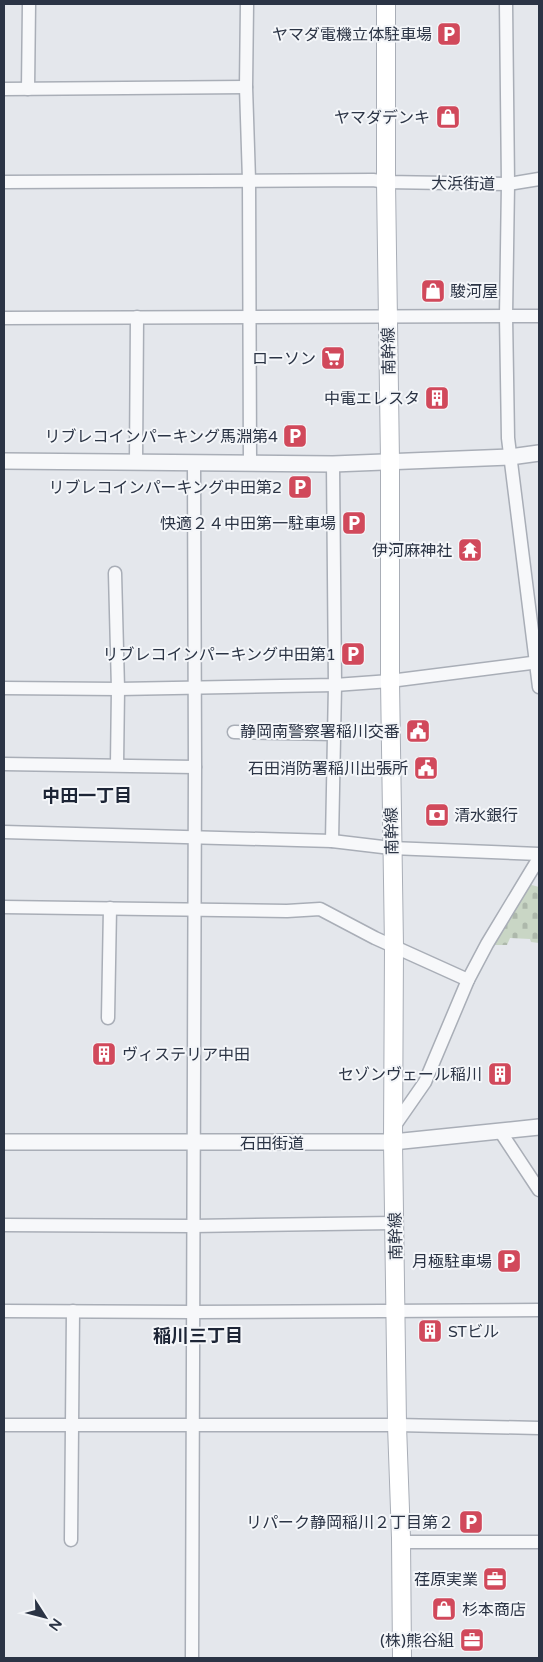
<svg xmlns="http://www.w3.org/2000/svg" width="543" height="1662" font-family="'Varela Round','Noto Sans JP',sans-serif">
<style>
.cemetery{fill:url(#cemetery-stones)}
.lines{fill:none;stroke-linecap:round;stroke-linejoin:round}
.minor-casing{stroke:#a9aeb7;stroke-width:15}
.tertiary-casing{stroke:#a9aeb7;stroke-width:18}
.secondary-casing{stroke:#a9aeb7;stroke-width:20}
.minor{stroke:#f7f8fa;stroke-width:12}
.tertiary{stroke:#f7f8fa;stroke-width:15}
.secondary{stroke:#fff;stroke-width:18}
.labels{text-anchor:middle;stroke-width:4;stroke-linejoin:round;paint-order:stroke}
.poi-label{font-size:16px;fill:#2b3445;stroke:#f4f6f9;text-anchor:end}
.street-label{font-size:16px;fill:#2b3445;stroke:#f4f6f9}
.neighbourhood-label{font-size:18px;font-weight:bold;fill:#1d2536;stroke:#f4f6f9}
</style>
<defs>
<pattern id="cemetery-stones" width="16" height="16" patternUnits="userSpaceOnUse" patternTransform="scale(1.25)"><rect width="16" height="16" fill="#c9d6c5"/><path d="M2 7V4a2 2 0 0 1 4 0v3zM10 15v-3a2 2 0 0 1 4 0v3z" fill="#adb8ab"/></pattern>
</defs>
<rect width="100%" height="100%" fill="#e4e7ec"/>
<!-- cemetery -->
<path class="cemetery" d="M528,884L539,887V943L531,942L530,939L510,938L507,945H492Z"/>
<g class="lines">
<defs>
<g id="minor">
<path d="M247,4L246,87L249,180L250,463"/>
<path d="M506,4L508,184L506,316L508,438L539,687"/>
<path d="M4,89L246,87"/>
<path d="M28,89L29,4"/>
<path d="M4,182L373,180L386,182L508,184L539,179"/>
<path d="M4,318L539,316"/>
<path d="M136,462L137,317"/>
<path d="M115,573L118,689L117,765"/>
<path d="M4,688L118,689L335,685L390,681L539,662"/>
<path d="M234,732L334,734"/>
<path d="M4,764L195,767"/>
<path d="M4,832L332,841L391,848L539,854"/>
<path d="M332,841L335,685L333,464"/>
<path d="M4,907L287,911L320,909L375,938L468,980"/>
<path d="M108,1018L110,908"/>
<path d="M393,1128L425,1082L468,980L487,944L539,858"/>
<path d="M500,1131L539,1190"/>
<path d="M4,1225L192,1226L394,1223"/>
<path d="M4,1311L192,1312L539,1310"/>
<path d="M4,1425H397L539,1428"/>
<path d="M71,1540L73,1311"/>
<path d="M401,1542H539"/>
<path d="M192,1658L195,767L194,462"/>
</g>
<g id="tertiary">
<path d="M4,461L333,464L510,457L539,453"/>
<path d="M4,1142H393L539,1127"/>
</g>
<path id="secondary" d="M386,4V182L390,461V681L394,947L393,1142L397,1425L401,1538L402,1658"/>
</defs>
<!-- minor casing -->
<use href="#minor" class="minor-casing"/>
<!-- tertiary casing -->
<use href="#tertiary" class="tertiary-casing"/>
<!-- secondary casing -->
<use href="#secondary" class="secondary-casing"/>
<!-- minor -->
<use href="#minor" class="minor"/>
<!-- tertiary -->
<use href="#tertiary" class="tertiary"/>
<!-- secondary -->
<use href="#secondary" class="secondary"/>
</g>
<!-- icons -->
<defs>
<symbol id="parking-square" viewBox="-11 -11 22 22"><rect x="-9" y="-9" width="18" height="18" rx="4" fill="#d1495b" stroke="#f4f6f9"/><path d="M-3.5-5.5H1a3.5 3.5 0 0 1 0 7H-1V5.5H-3.5ZM-1-3.4V-.6H.8a1.4 1.4 0 0 0 0-2.8Z" fill="#fff"/></symbol>
<symbol id="shop-square" viewBox="-11 -11 22 22"><rect x="-9" y="-9" width="18" height="18" rx="4" fill="#d1495b" stroke="#f4f6f9"/><path d="M-5-2.5h2.3a2.7 3.5 0 0 1 5.4 0H5L5.5 6h-11ZM-1.5-2.5h3a1.5 2.3 0 0 0-3 0Z" fill="#fff"/></symbol>
<symbol id="supermarket-square" viewBox="-11 -11 22 22"><rect x="-9" y="-9" width="18" height="18" rx="4" fill="#d1495b" stroke="#f4f6f9"/><path d="M-6-5.5h2.5l.6 2H6L4.5 2H-2.5L-4.4-4H-6ZM-1.5 3.2a1.3 1.3 0 1 0 .1 0ZM3 3.2a1.3 1.3 0 1 0 .1 0Z" fill="#fff"/></symbol>
<symbol id="building-square" viewBox="-11 -11 22 22"><rect x="-9" y="-9" width="18" height="18" rx="4" fill="#d1495b" stroke="#f4f6f9"/><path d="M-4-6H4V6H1V3H-1V6H-4ZM-2.5-4.3h1.7v1.8h-1.7ZM.8-4.3h1.7v1.8H.8ZM-2.5-1h1.7V.8h-1.7ZM.8-1h1.7V.8H.8Z" fill="#fff"/></symbol>
<symbol id="temple-square" viewBox="-11 -11 22 22"><rect x="-9" y="-9" width="18" height="18" rx="4" fill="#d1495b" stroke="#f4f6f9"/><path d="M0-6L5-2H3V0L6.5 2.5H4V6H1.5V3h-3V6H-4V2.5H-6.5L-3 0V-2H-5Z" fill="#fff"/></symbol>
<symbol id="civic-square" viewBox="-11 -11 22 22"><rect x="-9" y="-9" width="18" height="18" rx="4" fill="#d1495b" stroke="#f4f6f9"/><path d="M-.6-6.5H3V-4.5H.6V-3L4-1V1h2V6H-6V1h2V-1L-.6-3ZM-1.2 2.5V6h2.4V2.5Z" fill="#fff"/></symbol>
<symbol id="bank-square" viewBox="-11 -11 22 22"><rect x="-9" y="-9" width="18" height="18" rx="4" fill="#d1495b" stroke="#f4f6f9"/><path d="M-6-4H6V4H-6ZM0-2.3a2.3 2.3 0 1 0 0 4.6a2.3 2.3 0 1 0 0-4.6Z" fill="#fff"/></symbol>
<symbol id="office-square" viewBox="-11 -11 22 22"><rect x="-9" y="-9" width="18" height="18" rx="4" fill="#d1495b" stroke="#f4f6f9"/><path d="M-6-3h4V-5.5h4V-3h4V5H-6ZM-1-4.5V-3h2v-1.5ZM-6 0V1H6V0Z" fill="#fff"/></symbol>
</defs>
<g fill-rule="evenodd">
<use href="#parking-square" x="435" y="20" width="28" height="28"/>
<use href="#shop-square" x="434" y="103" width="28" height="28"/>
<use href="#shop-square" x="419" y="277" width="28" height="28"/>
<use href="#supermarket-square" x="319" y="344" width="28" height="28"/>
<use href="#building-square" x="423" y="384" width="28" height="28"/>
<use href="#parking-square" x="281" y="422" width="28" height="28"/>
<use href="#parking-square" x="286" y="473" width="28" height="28"/>
<use href="#parking-square" x="340" y="509" width="28" height="28"/>
<use href="#temple-square" x="456" y="536" width="28" height="28"/>
<use href="#parking-square" x="339" y="640" width="28" height="28"/>
<use href="#civic-square" x="404" y="717" width="28" height="28"/>
<use href="#civic-square" x="412" y="754" width="28" height="28"/>
<use href="#bank-square" x="423" y="801" width="28" height="28"/>
<use href="#building-square" x="90" y="1040" width="28" height="28"/>
<use href="#building-square" x="486" y="1060" width="28" height="28"/>
<use href="#parking-square" x="495" y="1247" width="28" height="28"/>
<use href="#building-square" x="416" y="1317" width="28" height="28"/>
<use href="#parking-square" x="457" y="1508" width="28" height="28"/>
<use href="#office-square" x="481" y="1565" width="28" height="28"/>
<use href="#shop-square" x="430" y="1595" width="28" height="28"/>
<use href="#office-square" x="458" y="1626" width="28" height="28"/>
</g>
<g class="labels">
<!-- poi labels -->
<g class="poi-label">
<text x="432" y="40">ヤマダ電機立体駐車場</text>
<text x="430" y="123">ヤマダデンキ</text>
<text x="450" y="297" text-anchor="start">駿河屋</text>
<text x="316" y="364">ローソン</text>
<text x="420" y="404">中電エレスタ</text>
<text x="278" y="442">リブレコインパーキング馬淵第4</text>
<text x="282" y="493">リブレコインパーキング中田第2</text>
<text x="336" y="529">快適２４中田第一駐車場</text>
<text x="452" y="556">伊河麻神社</text>
<text x="336" y="660">リブレコインパーキング中田第1</text>
<text x="400" y="737">静岡南警察署稲川交番</text>
<text x="408" y="774">石田消防署稲川出張所</text>
<text x="454" y="821" text-anchor="start">清水銀行</text>
<text x="122" y="1060" text-anchor="start">ヴィステリア中田</text>
<text x="482" y="1080">セゾンヴェール稲川</text>
<text x="492" y="1267">月極駐車場</text>
<text x="448" y="1337" text-anchor="start">STビル</text>
<text x="454" y="1528">リパーク静岡稲川２丁目第２</text>
<text x="478" y="1585">荏原実業</text>
<text x="462" y="1615" text-anchor="start">杉本商店</text>
<text x="454" y="1646">(株)熊谷組</text>
</g>
<!-- street labels -->
<g class="street-label">
<text transform="translate(463 183) rotate(1)" y="6">大浜街道</text>
<text transform="translate(388 351) rotate(-91)" y="6">南幹線</text>
<text transform="translate(391 831) rotate(-91)" y="6">南幹線</text>
<text x="272" y="1149">石田街道</text>
<text transform="translate(395 1236) rotate(-91)" y="6">南幹線</text>
</g>
<!-- neighbourhood labels -->
<g class="neighbourhood-label">
<text x="87" y="802">中田一丁目</text>
<text x="198" y="1342">稲川三丁目</text>
</g>
</g>
<!-- border -->
<rect width="543" height="1662" fill="none" stroke="#2b3445" stroke-width="10"/>
<!-- north arrow -->
<g transform="translate(45 1617) rotate(126)" stroke="#f4f6f9" stroke-width="4" paint-order="stroke">
<path d="M0-4L9 19L0 12L-9 19Z" fill="#2b3445"/>
<text y="-8" font-size="14" font-weight="bold" text-anchor="middle" fill="#2b3445">N</text>
</g>
</svg>
